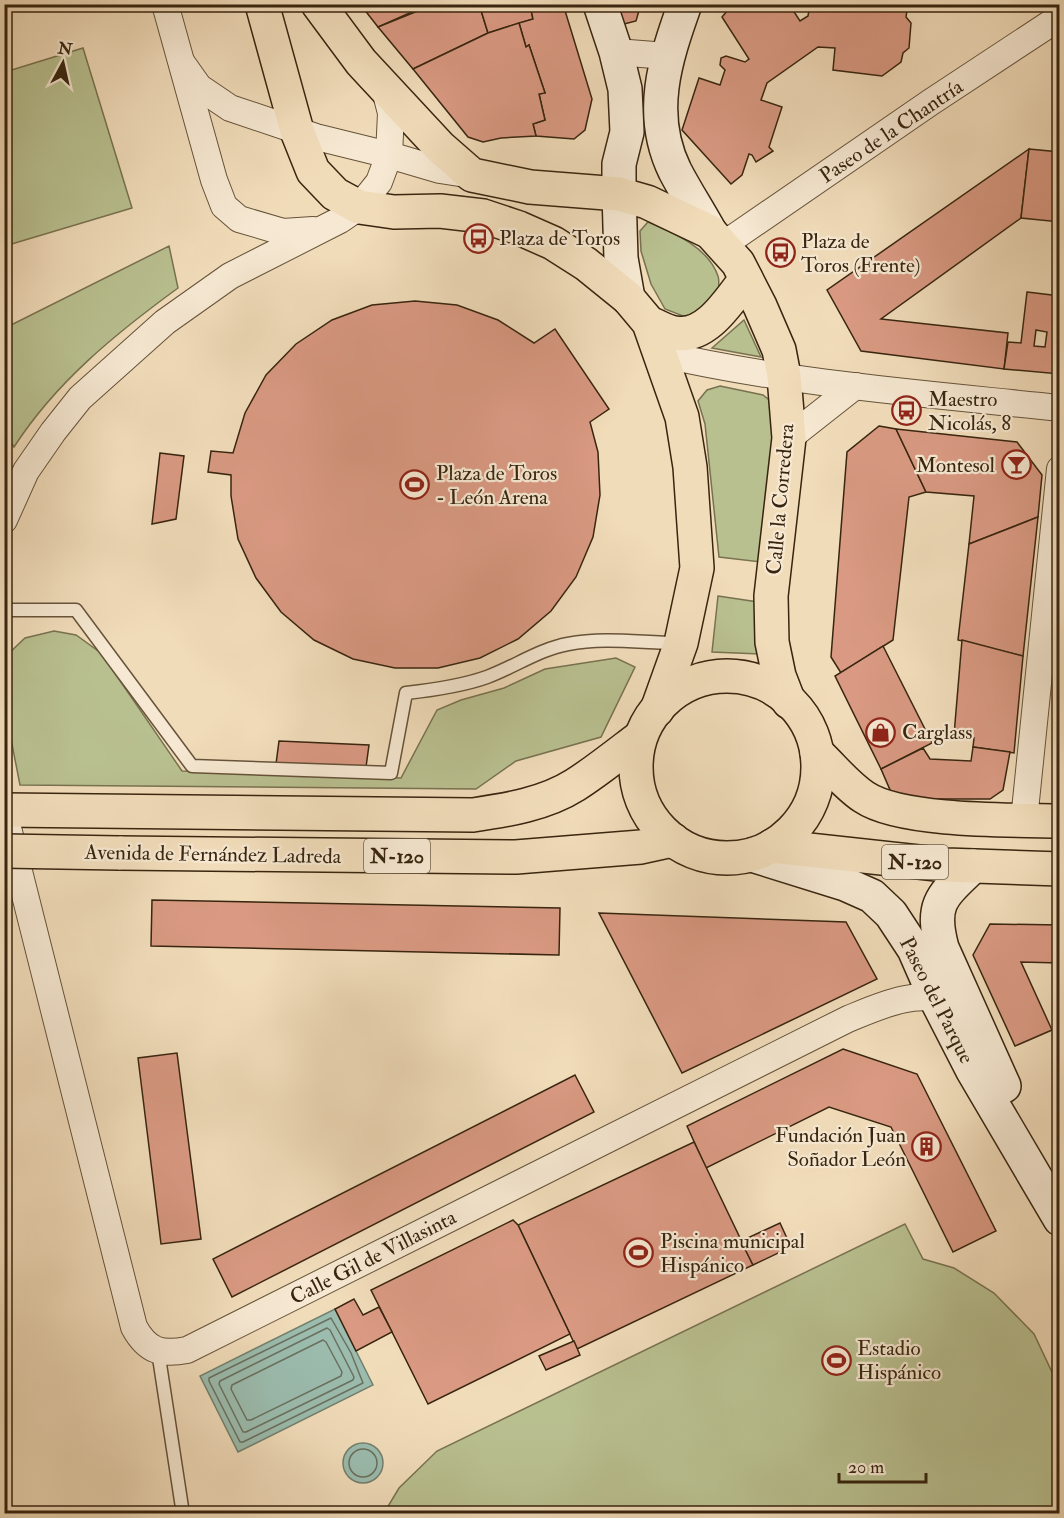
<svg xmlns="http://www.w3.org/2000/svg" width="1064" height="1518" font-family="'IM FELL Double Pica',serif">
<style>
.green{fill:#b9c090;stroke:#787250;stroke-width:1.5}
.water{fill:#9bbcae;stroke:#73806e;stroke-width:1.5}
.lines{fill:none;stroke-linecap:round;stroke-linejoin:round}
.shore{stroke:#6a705e;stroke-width:1.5}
.building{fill:#d99982;stroke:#38250f;stroke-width:1.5;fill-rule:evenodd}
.lane-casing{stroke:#66533a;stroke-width:15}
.street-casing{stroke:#66533a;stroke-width:28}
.secondary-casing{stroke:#38250f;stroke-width:36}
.primary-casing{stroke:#38250f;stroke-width:36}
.highway-casing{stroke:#38250f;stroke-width:36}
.lane{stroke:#f6e8d2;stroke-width:12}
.street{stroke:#f6e8d2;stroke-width:26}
.secondary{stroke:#f6e8d2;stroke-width:33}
.primary{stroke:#f1dcba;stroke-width:33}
.highway{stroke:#f1dcba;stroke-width:33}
.highway-bridge-casing{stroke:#38250f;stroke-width:36;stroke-linecap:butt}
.highway-bridge{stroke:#f1dcba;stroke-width:33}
.labels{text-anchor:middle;stroke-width:4.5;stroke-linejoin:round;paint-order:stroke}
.shield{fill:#f6e8d2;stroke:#71604a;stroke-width:1.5}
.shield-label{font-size:20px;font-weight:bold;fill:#38250f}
.street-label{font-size:21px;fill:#38250f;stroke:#f6e8d2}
.poi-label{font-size:21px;fill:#38250f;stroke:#f6e8d2;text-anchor:start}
</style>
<rect width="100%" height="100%" fill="#f1dcba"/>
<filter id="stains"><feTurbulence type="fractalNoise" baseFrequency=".00333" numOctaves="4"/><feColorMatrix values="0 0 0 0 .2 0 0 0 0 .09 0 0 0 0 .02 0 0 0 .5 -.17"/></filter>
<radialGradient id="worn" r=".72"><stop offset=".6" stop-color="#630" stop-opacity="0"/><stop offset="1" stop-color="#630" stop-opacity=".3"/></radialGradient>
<!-- green -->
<g class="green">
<path d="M83,48L132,208L5,246V72Z"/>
<path d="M648,222C674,233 708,247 718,276C720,282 718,290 718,296L688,318L665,309L651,284L641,251L640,231Z"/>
<path d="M169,246L178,288C115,334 56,382 14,447L5,433V328Z"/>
<path d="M744,320L761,357L712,348Z"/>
<path d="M720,386L763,395L773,403L777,423L761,562L719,557L705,424L698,401L707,390Z"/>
<path d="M718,596L758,602L760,654L712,652Z"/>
<path d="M54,631L76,635L101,653L182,771L401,778L437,710L461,700L504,688L545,669L616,658L635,667L601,737L516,761L476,789L20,785L8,724L5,657L25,638Z"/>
<path d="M905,1224L923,1259L954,1268L994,1293L1034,1334L1059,1387L1060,1496L1054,1513H384L399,1488L437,1451Z"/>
</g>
<!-- water -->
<g class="water">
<path d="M335,1309L373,1385L238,1452L200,1376Z"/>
<circle cx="363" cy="1463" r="20"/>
</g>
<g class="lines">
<!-- shore -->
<g class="shore">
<path d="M331,1318L351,1353L363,1383L243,1442H240L209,1381V1378Z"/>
<path d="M327,1328L330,1330L354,1377L353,1380L246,1432H243L219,1384L220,1381Z"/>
<path d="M323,1340L326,1342L342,1372L341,1376L251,1420H247L231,1389L232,1385Z"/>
<circle cx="363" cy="1463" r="14"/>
</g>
</g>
<!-- building -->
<g class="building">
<path d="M360,4H418L421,8L378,27Z"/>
<path d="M435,4H479L488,33L413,69L378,27Z"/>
<path d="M479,4H549L531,10L533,19L488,33Z"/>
<path d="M549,4H563L592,99L585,130L574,139L536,136L533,124L545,120L539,94L545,93L529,45L526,47L519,23L533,19L531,10Z"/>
<path d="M614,4H641L636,21L620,25Z"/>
<path d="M725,4H789L800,21L808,16L810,4H908L906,17L911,23L909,48L903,53L901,62L882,76L833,70L835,48L818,47L767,83L761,100L782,107L769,147L773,151L756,162L752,155L749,154L742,175L731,184L682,130L699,78L720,85L725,70L720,65L721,58L726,56L745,62L749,59L722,17L727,11L724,8Z"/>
<path d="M519,23L526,47L529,45L545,93L539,94L545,120L533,124L536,136L501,138L483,142L468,137L413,69L488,33Z"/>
<path d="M1029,149L1021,218L881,319L1008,333L1004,369L861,351L827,290Z"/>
<path d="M1029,149L1060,152V222L1021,218Z"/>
<path d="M1027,292L1060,296V374L1004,369L1008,342L1021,343ZM1036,330L1047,332L1045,347L1034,346Z"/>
<path d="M415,301L457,305L498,320L534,343L555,329L609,409L590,422L598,452L600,495L593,537L576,577L551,611L518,639L480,658L438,668H395L353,659L314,640L281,612L256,578L238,539L231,496V475L208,472L211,451L233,453L245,413L266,375L296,344L332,320L372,305Z"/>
<path d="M879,426L896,429L926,492L909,497L893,640L841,673L831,657L847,452Z"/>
<path d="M896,429L1017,442L1042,475L1038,517L969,544L974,496L926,492Z"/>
<path d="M160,453L184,456L176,519L152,524Z"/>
<path d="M1038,517L1023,656L958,640L969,544Z"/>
<path d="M962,640L1023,656L1014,753L973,747L974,738L954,735Z"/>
<path d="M883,646L932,743L881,769L835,676Z"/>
<path d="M279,741L369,745L366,767L276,764Z"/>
<path d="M973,747L1010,752L1003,790L990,799H894L881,769L923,748L930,759L971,761Z"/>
<path d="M152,900L560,908L559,955L151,946Z"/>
<path d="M599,913L846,922L877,979L682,1073Z"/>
<path d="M990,924L1060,925V963L1021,962L1052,1030L1015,1046L973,955Z"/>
<path d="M843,1049L917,1074L996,1231L953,1252L891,1127L829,1107L706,1168L687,1126Z"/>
<path d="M177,1053L201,1239L161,1244L138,1058Z"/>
<path d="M575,1075L594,1112L232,1297L213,1259Z"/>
<path d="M694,1142L753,1265L577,1349L518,1225Z"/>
<path d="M513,1220L518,1225L570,1334L428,1404L371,1290Z"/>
<path d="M780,1223L791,1247L753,1265L741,1241Z"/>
<path d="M354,1299L363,1315L379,1307L392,1332L356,1351L335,1309Z"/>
<path d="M574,1341L580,1355L546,1370L539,1356Z"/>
</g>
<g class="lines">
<defs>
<g id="lane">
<path d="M4,610H76L192,766L391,773L406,693C433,690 462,686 487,677C514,667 540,649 568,644C605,637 642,643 678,643"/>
<path d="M158,1351L183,1514"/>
</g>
<g id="street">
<path d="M165,4L214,180L224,206L239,219L283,232L313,230"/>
<path d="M616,52L667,56"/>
<path d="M182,63L199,87L230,108L316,137L389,155L440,170L472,175"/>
<path d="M723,245L931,102L1060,17"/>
<path d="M661,354C792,384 927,394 1060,408"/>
<path d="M789,438L855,386"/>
<path d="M4,520L26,471L53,432L80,398L165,322L230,276L340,220L359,207L379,182L389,155L391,113L384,86"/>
<path d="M4,812L134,1327C147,1351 161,1355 187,1350L848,1019C880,1006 917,988 950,1003"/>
<path d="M1024,820L1060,469"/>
</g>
<g id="secondary">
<path d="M600,4L616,52L625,89L627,132L619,164V194L621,258L628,298"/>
<path d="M685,4C665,60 647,114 675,171C686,192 699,212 710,232"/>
<path d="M752,855L845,884L872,896L891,914L914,949L935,997L973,1071L1060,1219"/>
<path d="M973,866C942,896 930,903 942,948L1004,1086"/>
</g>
<g id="primary">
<path d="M262,4L297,131L313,171L335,194L359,207L394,212L440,211L483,216L519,228L553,243L586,264L628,298L649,323L682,417L690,467L697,568L681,643L657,710"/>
<path d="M318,4L361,62L440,147L472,175L530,187L619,194L647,202L710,232L738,263L760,306L779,350L784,376L789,438L771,596L772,642L779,676L789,702"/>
<path d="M649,323C657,326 667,332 675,333C707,339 730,299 746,279"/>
</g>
<g id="highway">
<circle cx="727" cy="767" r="91"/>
<path d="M817,753C833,768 847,786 864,797C901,822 1013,820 1060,821"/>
<path d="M4,810L473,815C507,810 545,804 575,785C597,771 618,754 639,738"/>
<path d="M772,846L946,865L1060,869"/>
<path d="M119,853L516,857L641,847L673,840"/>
</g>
</defs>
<!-- lane casing -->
<use href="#lane" class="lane-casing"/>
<!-- street casing -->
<use href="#street" class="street-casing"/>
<!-- secondary casing -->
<use href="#secondary" class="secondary-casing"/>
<!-- primary casing -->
<use href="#primary" class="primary-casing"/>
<!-- highway casing -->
<use href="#highway" class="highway-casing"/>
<!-- lane -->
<use href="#lane" class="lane"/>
<!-- street -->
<use href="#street" class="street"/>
<!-- secondary -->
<use href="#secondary" class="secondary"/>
<!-- primary -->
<use href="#primary" class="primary"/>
<!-- highway -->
<use href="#highway" class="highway"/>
<defs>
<path id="highway-bridge" d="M4,851L119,853"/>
</defs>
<!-- highway-bridge casing -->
<use href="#highway-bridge" class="highway-bridge-casing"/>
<!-- highway-bridge -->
<use href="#highway-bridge" class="highway-bridge"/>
</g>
<!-- icons -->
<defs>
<symbol id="bus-ring" viewBox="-11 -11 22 22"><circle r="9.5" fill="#f6e8d2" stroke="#8f2418" stroke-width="1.5"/><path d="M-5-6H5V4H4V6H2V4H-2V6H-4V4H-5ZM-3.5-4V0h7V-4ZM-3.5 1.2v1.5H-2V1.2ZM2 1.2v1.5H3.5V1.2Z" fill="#8f2418"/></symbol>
<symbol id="bar-ring" viewBox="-11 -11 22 22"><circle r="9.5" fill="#f6e8d2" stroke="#8f2418" stroke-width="1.5"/><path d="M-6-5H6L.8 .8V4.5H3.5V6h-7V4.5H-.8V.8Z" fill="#8f2418"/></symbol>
<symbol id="stadium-ring" viewBox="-11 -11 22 22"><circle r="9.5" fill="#f6e8d2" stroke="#8f2418" stroke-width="1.5"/><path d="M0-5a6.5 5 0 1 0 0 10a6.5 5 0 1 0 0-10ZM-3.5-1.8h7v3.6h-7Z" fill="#8f2418"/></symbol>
<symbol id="shop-ring" viewBox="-11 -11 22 22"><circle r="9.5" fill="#f6e8d2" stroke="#8f2418" stroke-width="1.5"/><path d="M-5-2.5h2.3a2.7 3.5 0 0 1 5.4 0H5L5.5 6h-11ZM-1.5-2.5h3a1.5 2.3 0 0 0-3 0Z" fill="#8f2418"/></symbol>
<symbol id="building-ring" viewBox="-11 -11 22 22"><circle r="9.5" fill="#f6e8d2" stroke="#8f2418" stroke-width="1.5"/><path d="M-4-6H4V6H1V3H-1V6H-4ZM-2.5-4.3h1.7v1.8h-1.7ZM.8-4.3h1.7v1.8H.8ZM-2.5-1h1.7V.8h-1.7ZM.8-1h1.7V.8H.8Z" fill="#8f2418"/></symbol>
</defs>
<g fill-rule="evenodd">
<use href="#bus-ring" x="462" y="222" width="33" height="33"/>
<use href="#bus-ring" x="764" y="236" width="33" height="33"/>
<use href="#bus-ring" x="890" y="394" width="33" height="33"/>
<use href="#bar-ring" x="1000" y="448" width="33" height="33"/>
<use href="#stadium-ring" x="398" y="468" width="33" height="33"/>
<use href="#shop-ring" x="864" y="716" width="33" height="33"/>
<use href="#building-ring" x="910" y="1130" width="33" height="33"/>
<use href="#stadium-ring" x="622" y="1236" width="33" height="33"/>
<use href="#stadium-ring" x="820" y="1344" width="33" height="33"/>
</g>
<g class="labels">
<!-- shield labels -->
<g class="shield">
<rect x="364" y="839" width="66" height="34" rx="4.5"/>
<rect x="882" y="845" width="66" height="34" rx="4.5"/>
</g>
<g class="shield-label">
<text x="397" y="863">N-120</text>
<text x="915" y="869">N-120</text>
</g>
<!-- street labels -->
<g class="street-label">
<text transform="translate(891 131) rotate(-34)" y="7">Paseo de la Chantría</text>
<text transform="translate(780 499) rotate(-85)" y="7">Calle la Corredera</text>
<text transform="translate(213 854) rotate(1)" y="7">Avenida de Fernández Ladreda</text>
<text transform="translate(937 1000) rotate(63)" y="7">Paseo del Parque</text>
<text transform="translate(373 1257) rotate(-27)" y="7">Calle Gil de Villasinta</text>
</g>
<!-- poi labels -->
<g class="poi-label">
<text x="499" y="245">Plaza de Toros</text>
<text x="801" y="248">Plaza de<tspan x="801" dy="24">Toros (Frente)</tspan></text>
<text x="928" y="406">Maestro<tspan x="928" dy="24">Nicolás, 8</tspan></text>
<text x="995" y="472" text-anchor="end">Montesol</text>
<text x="436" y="480">Plaza de Toros<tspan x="436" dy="24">- León Arena</tspan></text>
<text x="902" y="739">Carglass</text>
<text x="906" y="1142" text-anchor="end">Fundación Juan<tspan x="906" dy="24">Soñador León</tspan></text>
<text x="660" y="1248">Piscina municipal<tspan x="660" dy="24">Hispánico</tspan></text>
<text x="857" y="1355">Estadio<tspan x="857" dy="24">Hispánico</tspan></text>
</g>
</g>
<!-- margin -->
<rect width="1064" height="1518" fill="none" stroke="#f1dcba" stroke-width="24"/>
<rect x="6" y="6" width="1052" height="1506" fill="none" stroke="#38250f" stroke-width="3"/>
<rect x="12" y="12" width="1040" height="1494" fill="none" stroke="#38250f" stroke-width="1.5"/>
<!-- north arrow -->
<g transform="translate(63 63) rotate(8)" stroke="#f6e8d2" stroke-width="4.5" paint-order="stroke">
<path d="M0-4.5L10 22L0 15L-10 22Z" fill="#38250f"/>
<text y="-9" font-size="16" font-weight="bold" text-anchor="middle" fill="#38250f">N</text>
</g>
<!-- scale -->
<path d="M839 1473v9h87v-9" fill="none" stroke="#38250f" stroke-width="3"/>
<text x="848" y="1473" font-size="18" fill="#38250f" stroke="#f6e8d2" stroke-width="4.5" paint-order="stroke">20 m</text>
<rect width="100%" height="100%" filter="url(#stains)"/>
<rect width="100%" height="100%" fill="url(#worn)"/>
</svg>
